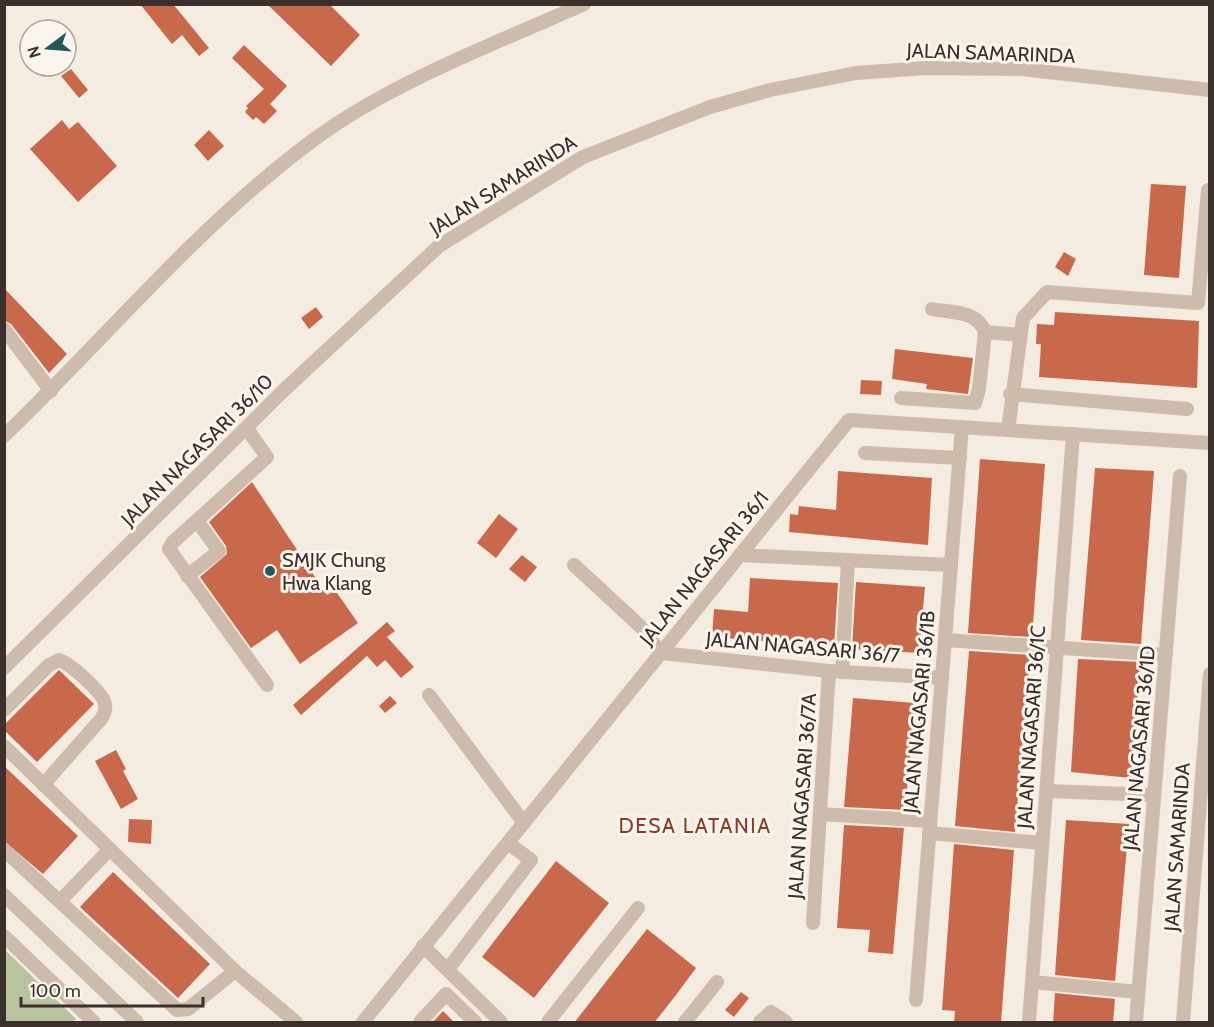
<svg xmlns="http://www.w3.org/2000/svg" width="1214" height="1027" font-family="Cabin,sans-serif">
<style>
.green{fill:#b8c4a0}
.building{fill:#c8694b}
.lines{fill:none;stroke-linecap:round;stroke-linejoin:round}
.minor{stroke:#cdbbac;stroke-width:14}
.poi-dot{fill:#1f5a5e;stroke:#fbf5ee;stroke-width:2}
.labels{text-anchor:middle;stroke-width:6;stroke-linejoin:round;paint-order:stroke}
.street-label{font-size:20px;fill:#3b302b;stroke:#fbf5ee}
.poi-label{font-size:20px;fill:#3b302b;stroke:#fbf5ee;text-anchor:start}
.neighbourhood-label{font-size:21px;letter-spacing:1.5px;fill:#8c3b22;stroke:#fbf5ee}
</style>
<rect width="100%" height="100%" fill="#f4ebe1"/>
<!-- green -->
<path class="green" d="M5,950L76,1019L73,1022H5Z"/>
<!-- building -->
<g class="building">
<path d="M140,4H173L209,48L199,56L182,35L172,44Z"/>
<path d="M267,4H329L360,35L331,66Z"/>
<path d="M244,45L287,86L270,104L277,111L264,124L256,117L253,120L245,112L248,108L246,106L264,89L232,58Z"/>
<path d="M71,69L88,90L79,98L61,76Z"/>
<path d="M62,120L69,129L78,122L117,166L78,202L30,149Z"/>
<path d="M209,130L224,146L208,161L194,145Z"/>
<path d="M1151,184L1186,186L1179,278L1144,275Z"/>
<path d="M1064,252L1076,259L1068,276L1055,267Z"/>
<path d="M4,288L67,354L49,373L11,324L4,320Z"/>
<path d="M316,307L323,317L309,329L301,318Z"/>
<path d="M1055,312L1199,321L1197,388L1039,377L1041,344H1036L1037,324L1054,325Z"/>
<path d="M895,349L973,358L968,394L926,389L927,384L892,379Z"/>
<path d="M861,380L882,381L881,395L860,394Z"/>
<path d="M980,459L1045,464L1032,637L968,633Z"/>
<path d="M1095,468L1154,471L1141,644L1081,640Z"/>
<path d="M838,471L932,478L928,545L789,532L790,514L798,515L799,506L836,510Z"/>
<path d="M252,482L327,595L335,590L358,623L300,664L277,630L251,648L200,577L227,554L226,546L209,522Z"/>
<path d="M499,514L518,529L496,558L477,543Z"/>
<path d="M522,555L537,567L525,582L509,569Z"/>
<path d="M750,578L838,583L834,647L712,637L714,609L748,612Z"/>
<path d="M856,582L925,587L919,653L852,649Z"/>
<path d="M387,622L395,631L387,637L414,667L401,678L385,660L377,667L367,656L301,715L293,705Z"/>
<path d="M969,651L1030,655L1015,832L955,826Z"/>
<path d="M1078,659L1140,662L1131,778L1071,772Z"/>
<path d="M59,670L94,704L37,762L4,730V725Z"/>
<path d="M390,696L397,703L385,713L379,706Z"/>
<path d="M853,698L915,703L905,810L844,807Z"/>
<path d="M116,750L126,769L123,771L138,799L121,809L95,761Z"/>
<path d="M4,766L78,836L43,874L4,841Z"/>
<path d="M129,819L152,820L151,844L128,842Z"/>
<path d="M1066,820L1129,824L1115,981L1055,975Z"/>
<path d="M844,825L904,828L893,954L868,952L870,930L837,928Z"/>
<path d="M954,844L1014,850L1001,1023H954L955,1011L942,1010Z"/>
<path d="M556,861L609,903L534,998L482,957Z"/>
<path d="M113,872L210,964L178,998L80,907Z"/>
<path d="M647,929L696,968L676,995L654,1023H574Z"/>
<path d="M741,992L749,998L734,1017L725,1010Z"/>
<path d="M1055,993L1115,999L1113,1023H1053Z"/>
<path d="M443,1011L455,1023H432Z"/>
</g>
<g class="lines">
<!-- minor -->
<g class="minor">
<path d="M932,309C952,313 977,310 985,332"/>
<path d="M4,329L51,391"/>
<path d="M1010,394L1187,409"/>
<path d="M901,398L975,403L979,389L985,332L1020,335"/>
<path d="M247,429L267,457L172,543L169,549L267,685"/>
<path d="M1008,430L1023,318L1047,292L1198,303L1208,190"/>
<path d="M4,436C107,337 200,223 316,138C392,82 497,43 584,4"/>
<path d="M865,453L960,458"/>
<path d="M740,555L951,565"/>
<path d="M574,565L640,626L661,653L829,671L942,678"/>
<path d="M187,576L219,551L197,521"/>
<path d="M945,640L1166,655"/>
<path d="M4,668L283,391L439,246L583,157L710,107L770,90L856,73L926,68L1021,69L1210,90"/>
<path d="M842,672L848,560"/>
<path d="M429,695L524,823"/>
<path d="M4,710L49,665L59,660C70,663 100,691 104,701C107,708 105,713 101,719L43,785"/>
<path d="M4,746L235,971L296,1022"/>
<path d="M1047,791L1154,795"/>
<path d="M820,814L930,821"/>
<path d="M929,833L1042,843"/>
<path d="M4,850L177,1010L188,1009L235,971"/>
<path d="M4,895L137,1022"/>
<path d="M60,901L110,849"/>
<path d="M813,923L829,671"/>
<path d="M4,936L94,1022"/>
<path d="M423,946L501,1022"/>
<path d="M448,969L531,860L508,843"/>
<path d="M1032,982L1138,992"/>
<path d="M916,1000L962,427"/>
<path d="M363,1022L849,420L1210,443"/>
<path d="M420,1022L446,994L475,1022"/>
<path d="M548,1022L638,908"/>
<path d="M685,1022L717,982"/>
<path d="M760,1022L771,1012L786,1022"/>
<path d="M1029,1022L1073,434"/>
<path d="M1136,1022L1180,476"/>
<path d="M1183,1022L1210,674"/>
</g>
</g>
<!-- markers -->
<circle class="poi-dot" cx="270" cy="571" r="6"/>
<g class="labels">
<!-- street labels -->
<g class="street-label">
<text transform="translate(991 53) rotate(2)" y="7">JALAN SAMARINDA</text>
<text transform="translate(503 185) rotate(-32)" y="7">JALAN SAMARINDA</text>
<text transform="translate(197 450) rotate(-45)" y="7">JALAN NAGASARI 36/10</text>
<text transform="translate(704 568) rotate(-51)" y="7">JALAN NAGASARI 36/1</text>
<text transform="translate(803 647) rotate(5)" y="7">JALAN NAGASARI 36/7</text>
<text transform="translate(919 712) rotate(-85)" y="7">JALAN NAGASARI 36/1B</text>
<text transform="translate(1031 727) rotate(-86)" y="7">JALAN NAGASARI 36/1C</text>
<text transform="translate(1139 748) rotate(-85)" y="7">JALAN NAGASARI 36/1D</text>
<text transform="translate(802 796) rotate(-86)" y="7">JALAN NAGASARI 36/7A</text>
<text transform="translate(1177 847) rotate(-86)" y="7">JALAN SAMARINDA</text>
</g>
<!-- poi labels -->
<g class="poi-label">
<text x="282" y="567">SMJK Chung<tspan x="282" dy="23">Hwa Klang</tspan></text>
</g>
<!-- neighbourhood labels -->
<g class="neighbourhood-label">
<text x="695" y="833">DESA LATANIA</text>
</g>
</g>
<!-- border -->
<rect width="1214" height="1027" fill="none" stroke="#3b302b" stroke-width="12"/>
<!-- north arrow -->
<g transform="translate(48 48) rotate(254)"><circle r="28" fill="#fbf5ee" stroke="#aea6a0" stroke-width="1.5"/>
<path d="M0-4.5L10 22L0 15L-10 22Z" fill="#1f5a5e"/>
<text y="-9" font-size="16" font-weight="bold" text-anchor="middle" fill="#3b302b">N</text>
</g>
<!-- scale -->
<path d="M21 997v9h182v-9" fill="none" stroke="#3b302b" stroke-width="3"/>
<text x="30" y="997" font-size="18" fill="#3b302b" stroke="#fbf5ee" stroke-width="4.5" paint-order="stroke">100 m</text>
</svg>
